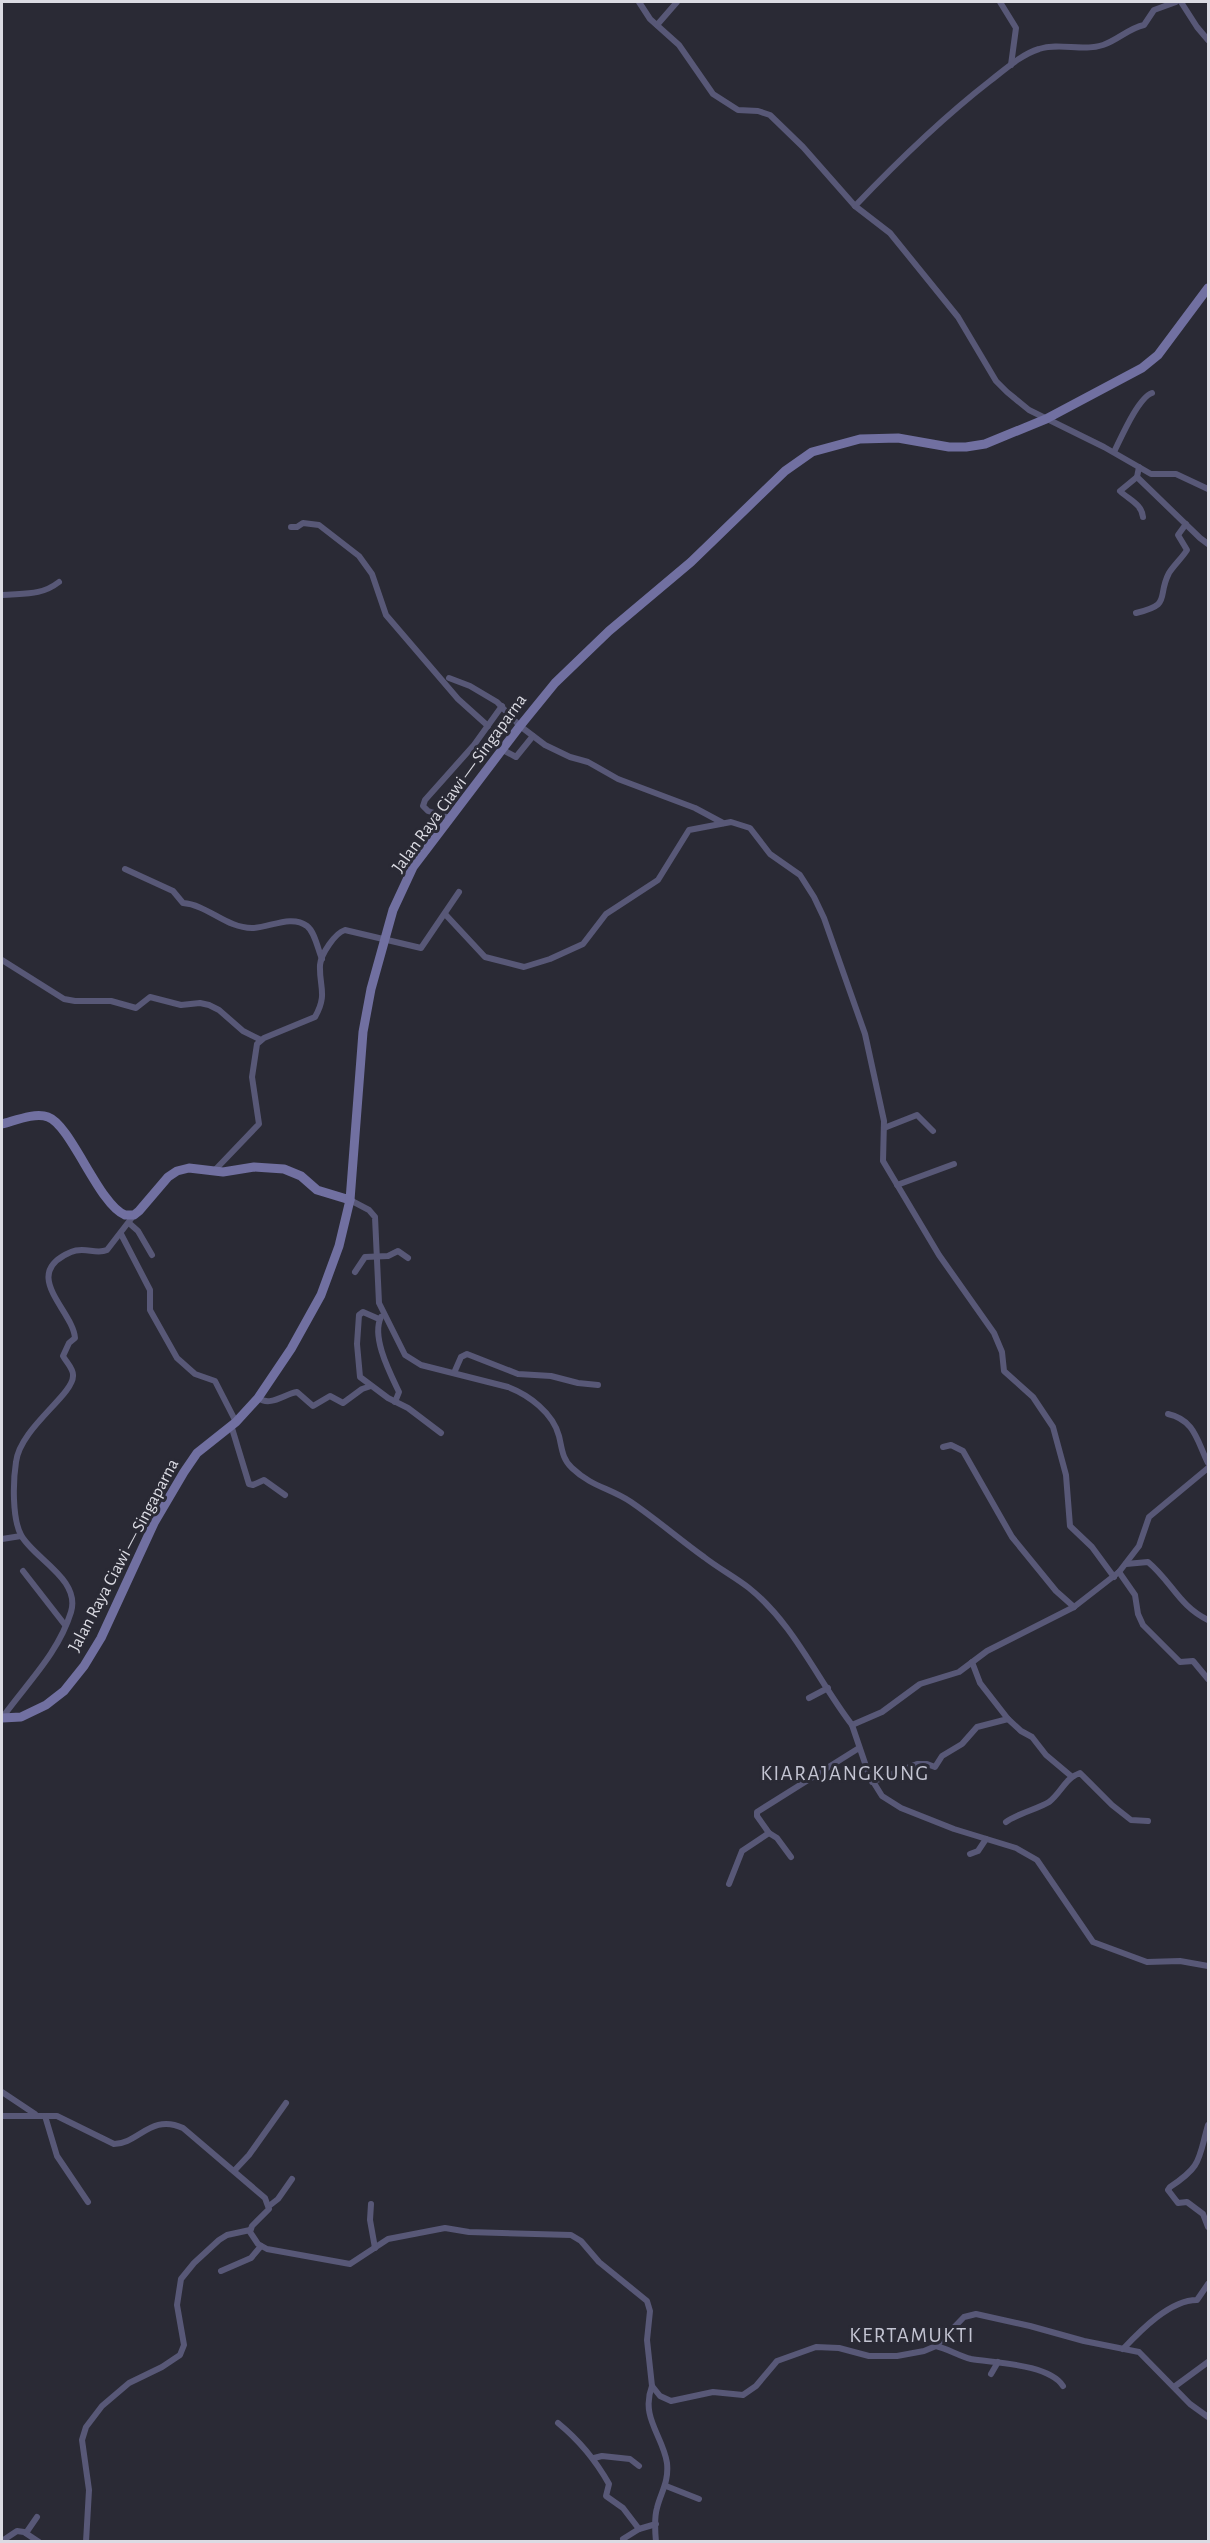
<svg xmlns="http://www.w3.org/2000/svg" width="1210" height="2543" font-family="'Alegreya Sans',sans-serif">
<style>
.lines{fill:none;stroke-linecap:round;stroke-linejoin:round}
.minor{stroke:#585877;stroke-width:6}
.secondary{stroke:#7170a1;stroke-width:9}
.labels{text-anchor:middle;stroke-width:6;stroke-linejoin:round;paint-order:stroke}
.street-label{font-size:18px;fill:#dbdbe3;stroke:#2a2a35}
.quarter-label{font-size:21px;letter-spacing:1.5px;fill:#c3c4d2;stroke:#2a2a35}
</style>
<rect width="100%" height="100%" fill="#2a2a35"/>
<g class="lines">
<!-- minor -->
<g class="minor">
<path d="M639,2L650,19L679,45L713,94L738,110L758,111L770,115L803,147L855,206L890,233L958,317L996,381L1007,392L1029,410L1104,447L1151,474H1176L1208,489"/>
<path d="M1000,2L1016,28L1011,65"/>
<path d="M1181,2L1197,27L1208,40"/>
<path d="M657,25L677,2"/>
<path d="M855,206C898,161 941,119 990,81C1004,70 1022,54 1039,49C1060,42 1082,52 1103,45C1118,40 1129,28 1144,25L1154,10L1176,2"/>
<path d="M1114,452C1121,438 1138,398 1152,393"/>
<path d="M1139,467L1137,477L1200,538L1208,544"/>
<path d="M1137,477L1120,491C1128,499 1142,504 1143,517"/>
<path d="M291,527H297L303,523L319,525L359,556L372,574L386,615L458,699L488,726"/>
<path d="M2,595C24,593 41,596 59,582"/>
<path d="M1136,613C1173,604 1156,598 1169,573C1174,565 1182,558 1187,550L1178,535L1186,524"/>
<path d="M449,678L470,686L497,702L520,726L545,745L570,757L588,762L618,779L695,808L723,823"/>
<path d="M503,750L516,757L533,736"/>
<path d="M450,818L428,811L423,806L425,800L474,745L502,706"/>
<path d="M125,869L173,891L183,903C208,905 226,928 252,928C269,928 291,914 307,926C315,932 318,950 322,959"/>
<path d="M445,914L485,957L524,967L550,959L583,944L606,914L658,880L689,830L731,822L750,828L770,854L800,875L814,897L824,918L865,1034L884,1121L883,1161L939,1255L994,1333L1002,1352L1004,1371L1033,1397L1053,1427L1066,1475L1070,1526L1092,1547L1114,1577"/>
<path d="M2,960L64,999L75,1001H111L136,1008L150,997L181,1005L200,1003L209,1005L219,1010L243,1031L261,1040"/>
<path d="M884,1128L917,1115L933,1131"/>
<path d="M214,1171L259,1124L252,1077L257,1044L264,1038L315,1017C328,994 319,987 320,965C321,954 335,933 345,930L421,948L459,892"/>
<path d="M897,1185L954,1164"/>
<path d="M350,1200L369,1210L375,1217L379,1303L405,1355L421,1365L508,1387C529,1395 553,1413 559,1436C562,1448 562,1459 572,1468C592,1487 610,1488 631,1502C656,1519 679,1539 704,1557C718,1568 735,1577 749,1588C794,1624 818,1681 852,1725L882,1712L920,1684L959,1672L987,1651L1074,1607L1119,1572L1139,1546L1149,1517L1208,1468"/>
<path d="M129,1223L138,1231L152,1255"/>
<path d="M121,1234L150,1290V1310L177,1358L195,1374L215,1381L236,1422"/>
<path d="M355,1272L365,1257L388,1256L398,1251L408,1258"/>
<path d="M381,1317C371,1337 390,1373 399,1392L395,1402"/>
<path d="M379,1319L363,1312L359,1315L357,1344L360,1377L388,1398L408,1408L441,1433"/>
<path d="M454,1373L461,1357L467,1354L518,1374L551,1376L578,1383L598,1385"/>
<path d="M258,1398C271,1407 284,1394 297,1392L313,1406L330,1396L343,1403L362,1389L371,1386"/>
<path d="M1168,1414C1195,1420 1197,1441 1208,1463"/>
<path d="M231,1425L249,1484L253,1485L264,1480L285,1495"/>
<path d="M943,1447L951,1445L963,1451L1012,1537L1056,1591L1074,1607"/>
<path d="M2,1539L21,1536"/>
<path d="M1126,1564L1148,1562C1172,1582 1179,1606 1208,1620"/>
<path d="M23,1571L65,1625"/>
<path d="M1119,1572L1135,1595L1138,1614L1143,1625L1180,1662L1193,1661L1208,1679"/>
<path d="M809,1698L828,1688"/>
<path d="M2,1718C27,1683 58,1654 71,1612C81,1579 33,1558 21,1535C12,1518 13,1481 16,1462C20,1428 73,1395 73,1376C74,1369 66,1362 63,1356L69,1343L75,1338C73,1310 19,1274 71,1252C84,1246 96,1255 107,1250L134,1215"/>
<path d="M1008,1719L1021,1731L1032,1737L1046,1755L1071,1776"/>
<path d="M852,1725L869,1775L882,1796L901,1808L954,1829L1016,1848L1037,1860L1093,1942L1147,1962L1180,1961L1208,1966"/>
<path d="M872,1782L917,1764H927L935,1767L942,1756L962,1744L977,1727L1008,1719L980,1683L972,1662"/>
<path d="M1006,1822C1014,1815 1040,1808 1049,1802C1061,1793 1065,1778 1080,1773L1112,1805L1131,1820L1148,1821"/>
<path d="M769,1833L777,1838L791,1857"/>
<path d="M970,1854L978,1851L986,1839"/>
<path d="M729,1884L742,1851L769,1833L757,1816V1812L859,1748"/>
<path d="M2,2092L35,2114"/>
<path d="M2,2116H57L114,2144C138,2144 151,2113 183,2128L265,2198L269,2209L252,2226L250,2232L258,2244L267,2249L350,2264L388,2239L445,2228L469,2232L571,2235L581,2241L599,2262L647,2301L650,2311L647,2340L652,2386L660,2396L671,2401L713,2392L743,2395L756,2386L777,2361L816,2347L839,2348L869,2356H897L924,2351L936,2346L964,2317L976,2314L1030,2326L1084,2341L1139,2352L1190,2404L1208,2417"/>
<path d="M45,2116L57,2156L88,2202"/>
<path d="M1208,2125C1198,2160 1202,2166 1170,2187L1168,2190L1178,2203L1187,2202L1203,2214L1208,2227"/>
<path d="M234,2171L249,2155L286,2103"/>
<path d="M371,2204L370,2220L375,2248"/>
<path d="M269,2206L278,2199L292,2179"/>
<path d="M221,2271L251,2258L261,2246"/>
<path d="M936,2346C948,2349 959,2356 971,2359C995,2363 1049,2364 1063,2386"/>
<path d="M1123,2349C1141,2330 1170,2300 1197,2300L1208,2284"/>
<path d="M991,2374L998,2362"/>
<path d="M652,2386C640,2417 663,2436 667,2463C669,2482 661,2492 657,2508C654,2518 655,2531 656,2542"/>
<path d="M1174,2387L1208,2362"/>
<path d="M558,2423C580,2441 595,2459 609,2484L606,2496L623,2508L639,2529"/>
<path d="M594,2458L602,2456L630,2459L639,2466"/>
<path d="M666,2486L699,2499"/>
<path d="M26,2533L37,2517"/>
<path d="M623,2539L639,2529L656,2524"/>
<path d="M2,2541L17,2531L24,2532L39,2542"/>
<path d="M86,2542L89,2490L82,2440L86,2427L102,2406L129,2383L162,2367L180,2355L184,2345L177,2305L181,2279L194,2263L219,2240L227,2235L250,2230"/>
</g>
<!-- secondary -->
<g class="secondary">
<path d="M2,1124C14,1121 35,1112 48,1117C71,1125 99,1205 125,1215H134L139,1211L168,1177L177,1171L189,1168L223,1172L254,1167L284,1169L301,1176L317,1190L350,1200"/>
<path d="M2,1718L21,1717L46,1705L64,1691L84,1666L101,1638L154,1523L184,1472L197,1453L236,1422L258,1398L291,1349L321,1295L339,1246L350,1200L363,1032L371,989L393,910L413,867L520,726L555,683L609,631L691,562L785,471L812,452L860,439L898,438L949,447H966L985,444L1046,419L1142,368L1158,355L1208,288"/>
</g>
</g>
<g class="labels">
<!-- street labels -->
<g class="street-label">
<text transform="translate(459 783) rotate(-54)" y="6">Jalan Raya Ciawi — Singaparna</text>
<text transform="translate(123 1555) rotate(-62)" y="6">Jalan Raya Ciawi — Singaparna</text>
</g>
<!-- quarter labels -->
<g class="quarter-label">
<text x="845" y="1780">KIARAJANGKUNG</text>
<text x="912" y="2342">KERTAMUKTI</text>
</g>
</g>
<!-- border -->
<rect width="1210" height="2543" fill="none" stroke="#dbdbe3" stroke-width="6"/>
</svg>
